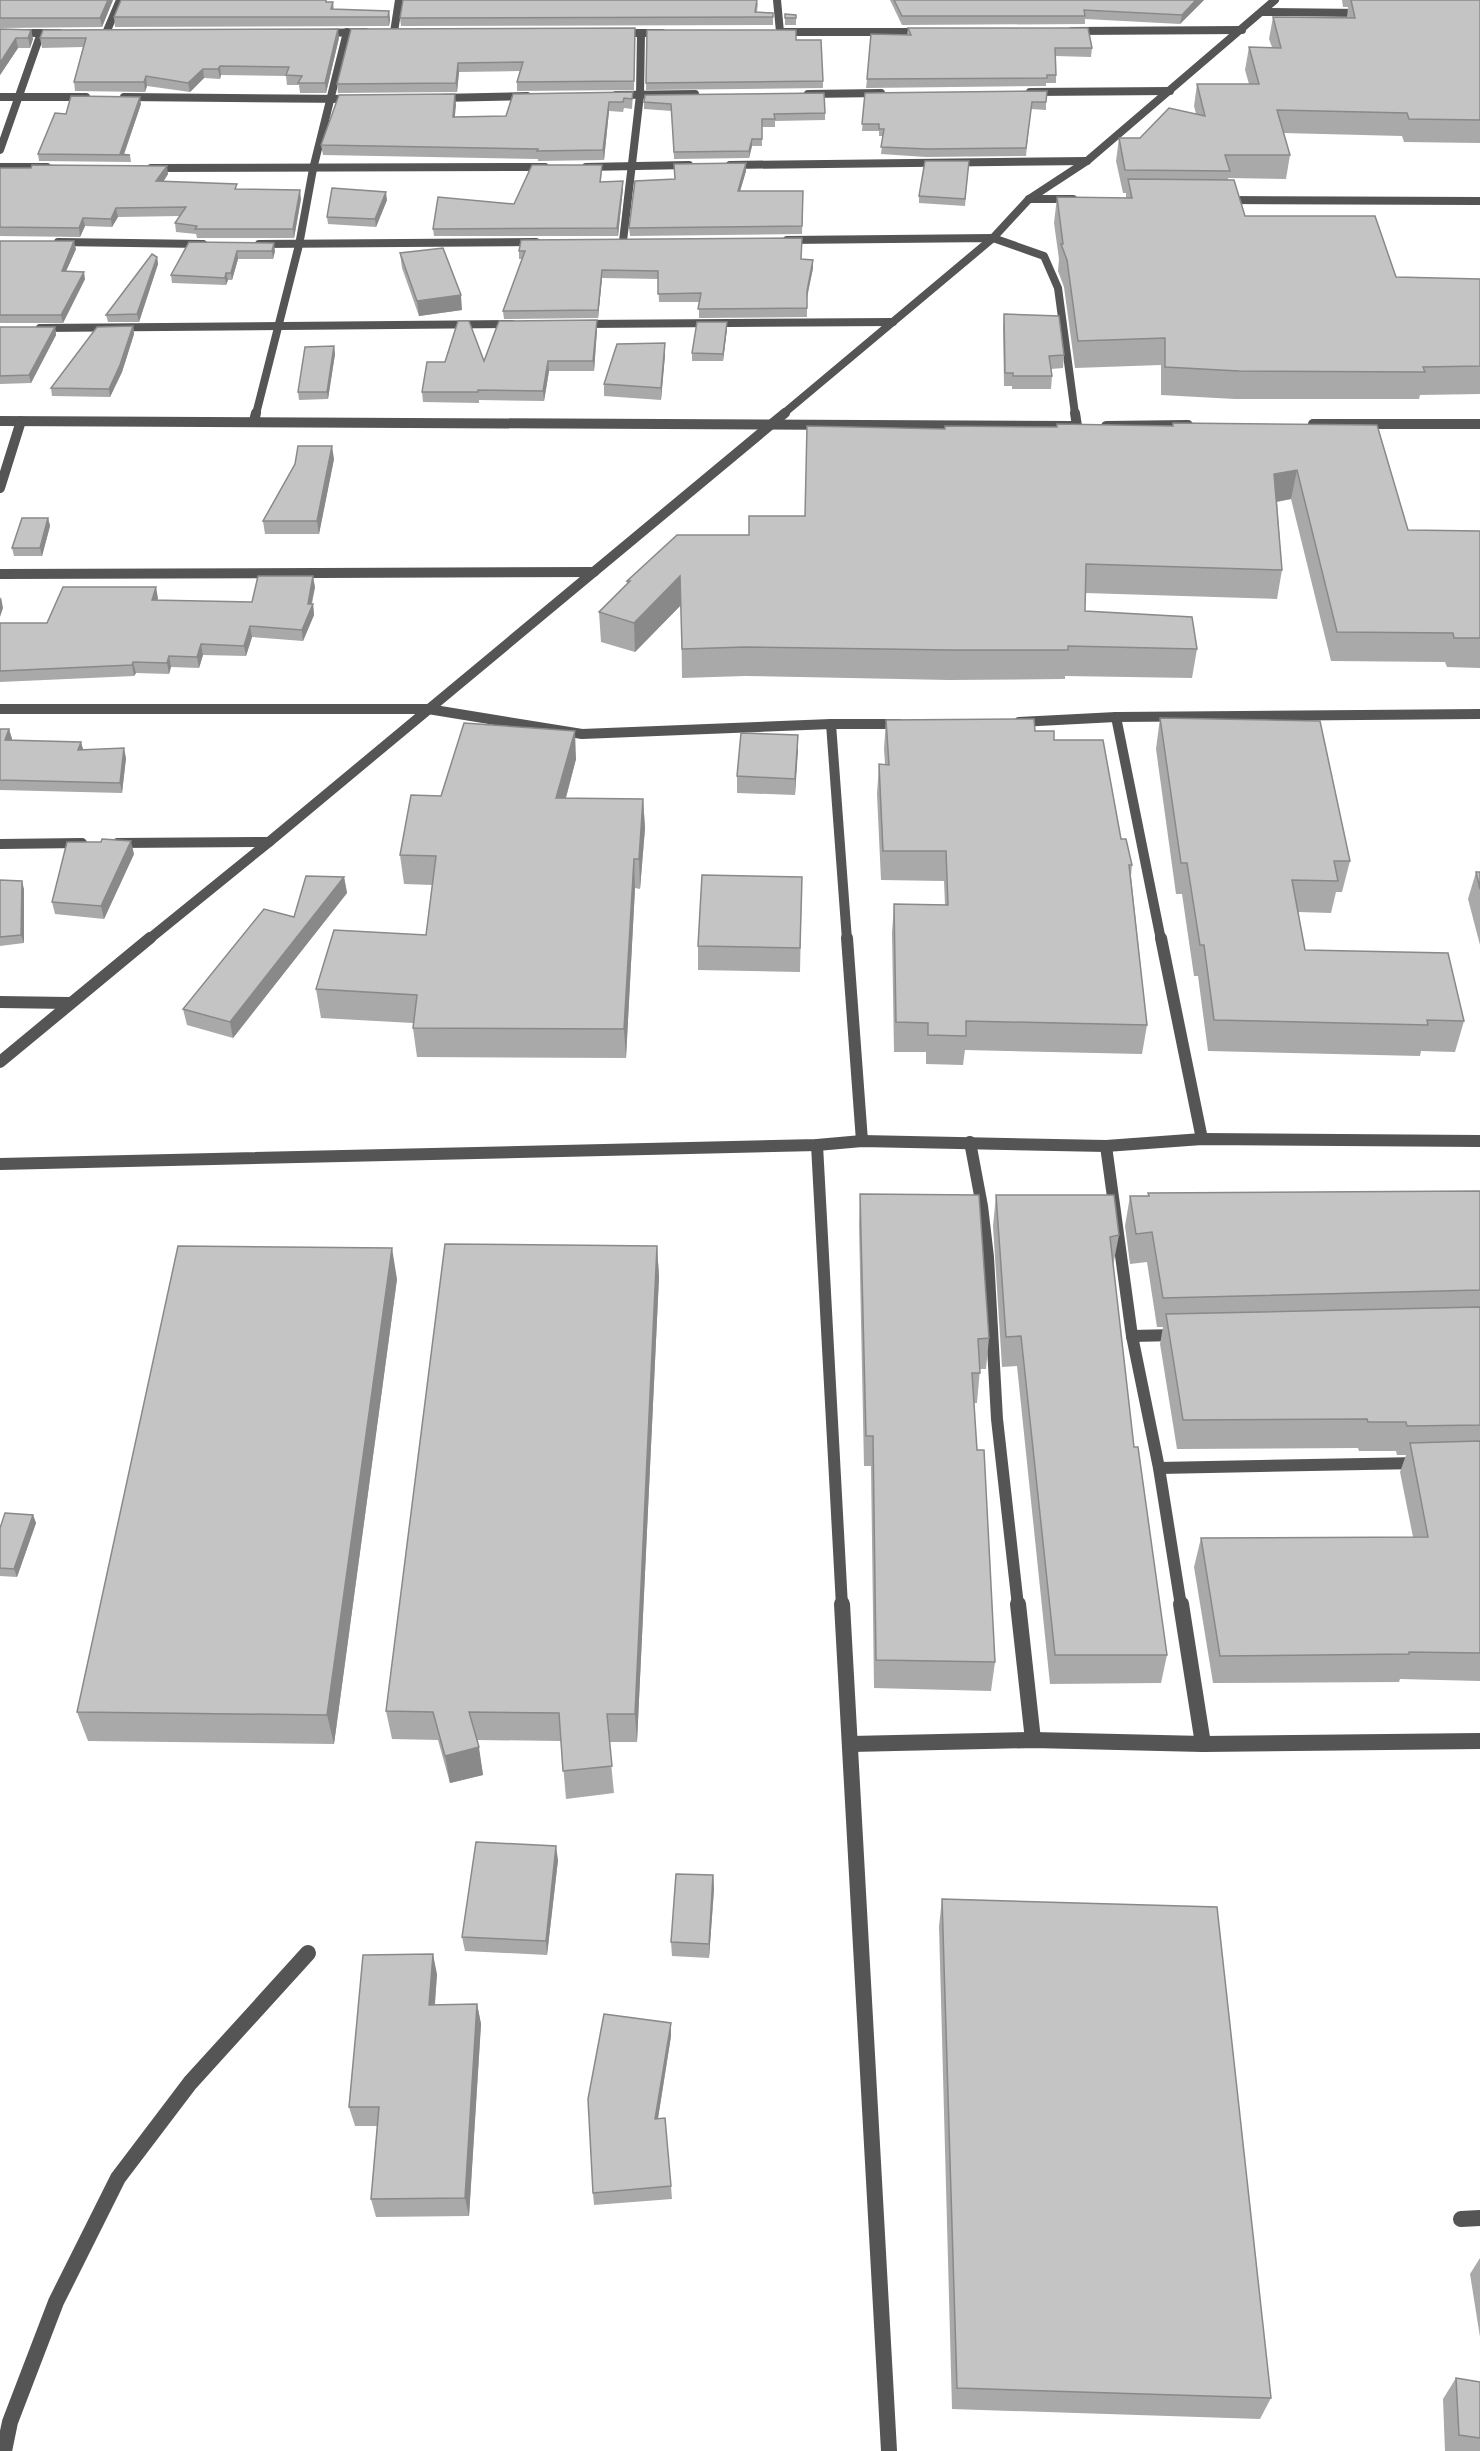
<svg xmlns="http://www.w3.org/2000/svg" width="1480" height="2451" font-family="Karla,sans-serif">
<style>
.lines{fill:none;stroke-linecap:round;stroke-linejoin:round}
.lane-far1{stroke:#555;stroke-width:12}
.lane{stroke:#555;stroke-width:16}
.street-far3{stroke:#555;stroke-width:8}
.street-far2{stroke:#555;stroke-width:10}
.street-far1{stroke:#555;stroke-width:12}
.street{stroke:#555;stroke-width:16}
.wall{fill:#a9a9a9}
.shaded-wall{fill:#898989}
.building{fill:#c4c4c4;stroke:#898989;stroke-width:1.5}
</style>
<rect width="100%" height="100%" fill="#fff"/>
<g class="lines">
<!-- lane-far1 -->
<g class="lane-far1">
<path d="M970,1142L982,1206L988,1257L997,1419L1018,1606"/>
<path d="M1106,1146L1132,1336L1159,1468L1181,1606"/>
<path d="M1132,1336L1176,1335"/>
<path d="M1159,1468L1419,1463"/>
</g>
<!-- lane -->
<g class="lane">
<path d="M1018,1604L1033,1740"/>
<path d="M1181,1604L1203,1744"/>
<path d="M1461,2219L1480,2218"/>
<path d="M4,2451L10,2422L56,2302L118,2178L190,2083L308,1953"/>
</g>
<!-- street-far3 -->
<g class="street-far3">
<path d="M777,0L780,32"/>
<path d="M1262,12L1362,13"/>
<path d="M1072,31L1242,30"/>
<path d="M394,32L399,0"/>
<path d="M781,32H923"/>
<path d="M0,33H59"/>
<path d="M106,33L120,0"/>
<path d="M322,33L365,32"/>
<path d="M619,33H662"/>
<path d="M1030,92L1170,91"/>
<path d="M808,94L881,93"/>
<path d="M616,95L695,94"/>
<path d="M0,97H86"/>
<path d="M124,97L353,99"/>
<path d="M439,98L527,96"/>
<path d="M0,150L41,33"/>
<path d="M730,165L1087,161"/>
<path d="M0,167H47"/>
<path d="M586,167L689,165"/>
<path d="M151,168L545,167"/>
<path d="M1029,199H1073"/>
<path d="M1225,200L1480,201"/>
<path d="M787,240L993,238L1044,256L1058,288L1075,414"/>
<path d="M623,241L640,95L641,33"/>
<path d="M58,242L203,244"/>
<path d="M259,244L536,242"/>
<path d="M583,324L893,322"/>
<path d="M40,328L512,324"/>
<path d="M256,414L299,245L313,169L347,32"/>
<path d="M783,414L993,238L1029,199L1087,161L1275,0"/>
</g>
<!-- street-far2 -->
<g class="street-far2">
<path d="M1075,413L1077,426"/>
<path d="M0,421L1071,426"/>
<path d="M254,421L256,413"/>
<path d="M1313,424H1480"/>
<path d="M1106,426L1188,425"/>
<path d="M0,488L21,421"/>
<path d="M0,574L594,572"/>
<path d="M0,709H428L582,734L831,724H899"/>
<path d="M1116,717L1161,940"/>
<path d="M1019,722L1116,717L1480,714"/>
<path d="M831,724L847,940"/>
<path d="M117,843L269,842"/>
<path d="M0,844L82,843"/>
<path d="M148,940L269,842L785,413"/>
</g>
<!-- street-far1 -->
<g class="street-far1">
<path d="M847,938L862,1141"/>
<path d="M1161,938L1202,1139"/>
<path d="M0,1002L69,1003"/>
<path d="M0,1062L150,938"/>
<path d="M817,1145L842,1606"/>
<path d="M0,1164L817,1145L862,1141L1106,1146L1202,1139L1480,1141"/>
</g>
<!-- street -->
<g class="street">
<path d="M842,1604L889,2451"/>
<path d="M851,1744L1033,1740L1203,1744L1480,1741"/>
</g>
</g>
<!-- wall -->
<g class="wall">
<path d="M0,0H113L102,27L0,28Z"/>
<path d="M890,0H1204L1180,24L1085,19V24L902,25Z"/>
<path d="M1342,0H1480V143L1404,142L1402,136L1283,133L1290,155L1286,179L1228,178V180L1245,216L1396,277L1480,279V394L1420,395L1419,399H1235L1161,395V365L1075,368L1064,287L1058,271L1059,259L1054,223L1057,197L1126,198V193H1123L1116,161L1119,138H1140L1196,114L1194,106L1197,84H1249L1245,70L1249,47H1272L1269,39L1273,17H1347L1348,7H1343Z"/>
<path d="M327,2H333L334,9L389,11L390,20L389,26L115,27L114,17Z"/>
<path d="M758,3L757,12L773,17V25L401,26L400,18Z"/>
<path d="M785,14L796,15V25H785Z"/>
<path d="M635,28L634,90L517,91V82L520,71L459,72L457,92L338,93L337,84Z"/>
<path d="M908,28L1092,48L1091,57L1055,56L1056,75V83H1046V86L866,88L867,79L907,35Z"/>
<path d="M0,29L31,30L33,39L30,48H18L0,75Z"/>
<path d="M43,30L339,38L326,93H300L299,85H287L286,76L221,75L220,79L204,78L190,92L147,86L145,92L75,91L74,82L83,47L42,48L40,38Z"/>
<path d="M647,30L823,81V88L646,90Z"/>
<path d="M633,92L632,109L624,108L623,112L609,111L604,160L538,161V159L323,155L321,145L456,104L454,117L506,116Z"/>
<path d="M865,93L1046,102V110L1031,109L1026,156L926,157L881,154L883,136H879V131H862Z"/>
<path d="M644,102L825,113V120L775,121V127H762V146H752L749,158L674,159L672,111L644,109Z"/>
<path d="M141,104L124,154L130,155L131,162L39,161L38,154Z"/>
<path d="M969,161L965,206L919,203V196Z"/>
<path d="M746,163V171L740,191H803L802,234L630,236L629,228L675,179Z"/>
<path d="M602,165L601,182L623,181V188L618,236H434L433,229L514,204Z"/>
<path d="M0,168L168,174L163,182L238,189L301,199L294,238H197L196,234L176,232L175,223L180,216L118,217L112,227L85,226L80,237L0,236Z"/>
<path d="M387,200L376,227L328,224L327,217Z"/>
<path d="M0,241L76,249L66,271L85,279L63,323H0Z"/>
<path d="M189,242L275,251L273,259H238L232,280H228L226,285L172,283L171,275Z"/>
<path d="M519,251L801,259L813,268L807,299V317L699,318V302H659L658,279L602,278L598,318L504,319L503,311L522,259H519Z"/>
<path d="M400,253L462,310L419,316L402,268Z"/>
<path d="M157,257L158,264L139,322H108L106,315Z"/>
<path d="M1004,314L1064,355L1063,368L1051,369L1052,376L1051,389H1012V386H1004L1003,327Z"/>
<path d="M727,322V329L723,361H692V353Z"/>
<path d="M133,326L134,334L122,372L110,397L52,396L51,388Z"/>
<path d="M0,327H55L56,335L31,383L0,384Z"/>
<path d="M597,330L594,371H549L544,401L479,400V403L423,402L422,392L484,361Z"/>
<path d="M665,343V355L661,400L604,396V384Z"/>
<path d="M334,346L335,354L328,399L299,400L298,392Z"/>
<path d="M1173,423L1377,425L1408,530L1480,531V668L1447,667L1445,662L1331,661L1291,499L1277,502L1282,570L1277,599L1085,593V611L1197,649L1192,678L1065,676V679L949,680L745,676L682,678L681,605L635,652L601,642L599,612L627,584V581L749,535L805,516L945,429L1057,427V424L1172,426Z"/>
<path d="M334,459L319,534H265L263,521L295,464Z"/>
<path d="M48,518L50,526L42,556H14L12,548Z"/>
<path d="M315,587L312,604H313L314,615L303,641L252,637L246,656L203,655L199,668L171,667L169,674L136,673L134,676L0,682V623H47L158,598L157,601L252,602Z"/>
<path d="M1160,718L1350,861L1342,892H1336L1331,913L1298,912L1305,950L1464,1021L1455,1052L1421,1051L1420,1056L1208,1051L1198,976H1194L1182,894H1176L1156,749Z"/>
<path d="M886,720L1035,731L1054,740L1121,839L1132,865L1131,876L1147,1025L1142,1054L965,1050L963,1065L926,1064V1052H894L892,933L894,904L945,905L944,881L881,880L877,794L879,764H885L884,749Z"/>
<path d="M0,729H9L12,739L11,740L83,750L126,758L122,793L0,790Z"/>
<path d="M798,735L795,795L737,793V776Z"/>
<path d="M576,759L566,798L643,799L645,828L640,889L635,888L626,1058L417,1057L413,1028V1023L321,1018L316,989L426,935L432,885L404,884L400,855L441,796Z"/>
<path d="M134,854L104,919L55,914L52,902Z"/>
<path d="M1476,872H1480V945L1468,899Z"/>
<path d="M344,877L347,893L233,1038L187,1025L183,1009Z"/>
<path d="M802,877L800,972L698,970V946Z"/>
<path d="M0,880L24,889V943L0,946Z"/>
<path d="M1480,1191V1681L1400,1679L1399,1682L1213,1683L1194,1567L1201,1538L1413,1537L1400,1472L1406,1455H1397L1396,1451H1359L1358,1448L1177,1449L1160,1344L1163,1327H1157L1147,1262L1130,1264L1125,1226L1130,1196H1148V1193Z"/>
<path d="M860,1194L989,1338L986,1369H980L977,1403H974L977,1450L995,1662L991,1691L874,1688L871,1466H864L859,1225Z"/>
<path d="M996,1195L1119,1235L1113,1266L1134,1447L1167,1655L1161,1683L1050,1684L1017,1366L1002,1367L993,1226Z"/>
<path d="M657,1246L659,1277L637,1742H609L614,1793L566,1799L561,1741L477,1740L483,1775L450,1783L438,1740L392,1739L386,1711Z"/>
<path d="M397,1279L334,1744L88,1741L77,1712Z"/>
<path d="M33,1515L36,1523L17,1577L0,1576V1528Z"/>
<path d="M558,1860L547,1955L465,1951L462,1937Z"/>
<path d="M713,1875L714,1889L709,1958L672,1956L671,1942Z"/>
<path d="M942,1899L1271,2398L1260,2419L952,2409L939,1926Z"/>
<path d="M437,1974L435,2005L477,2004L481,2024L469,2216L376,2217L371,2199L377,2126H355L349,2107Z"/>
<path d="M671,2036L658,2118L671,2186L672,2199L594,2205L593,2193Z"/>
<path d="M1480,2258V2337L1470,2274Z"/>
<path d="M1456,2378L1480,2382V2451H1445L1443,2399Z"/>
</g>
<!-- shaded-wall -->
<g class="shaded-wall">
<path d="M108,0H113L102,27L100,18Z"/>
<path d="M1196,0H1204L1180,24L1182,15Z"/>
<path d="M389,11L390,20L389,26L388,17Z"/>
<path d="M338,29L339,38L326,93L325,83Z"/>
<path d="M31,30L33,39L30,48L28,38Z"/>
<path d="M16,38L18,48L0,75V63Z"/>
<path d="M458,63L459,72L457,92L456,83Z"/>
<path d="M220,66L221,75L220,79L218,69Z"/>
<path d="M203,69L204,78L190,92L188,83Z"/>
<path d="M146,76L147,86L145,92L144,82Z"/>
<path d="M455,94L456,104L454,127L453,117Z"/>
<path d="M140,97L141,104L124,154H120Z"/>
<path d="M609,102V111L604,160L603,150Z"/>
<path d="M752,139V146L749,158V151Z"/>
<path d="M746,163V171L738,198V191Z"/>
<path d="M167,166L168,174L158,190L156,181Z"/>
<path d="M623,181V188L618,236L617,228Z"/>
<path d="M300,190L301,199L294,238L293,229Z"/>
<path d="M386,192L387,200L376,227L375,219Z"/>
<path d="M116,208L118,217L112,227L111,219Z"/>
<path d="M83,218L85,226L80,237L79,228Z"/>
<path d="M74,241L76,249L63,278L62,271Z"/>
<path d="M274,243L275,251L273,259L272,251Z"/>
<path d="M237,251L238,259L232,280L231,273Z"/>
<path d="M157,257L158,264L139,322L137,314Z"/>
<path d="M813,260V268L806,300L807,291Z"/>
<path d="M602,270V278L598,318V310Z"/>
<path d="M84,272L85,279L63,323L61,315Z"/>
<path d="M226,273L228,280L226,285L225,278Z"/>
<path d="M461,295L462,310L419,316L417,301Z"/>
<path d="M597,320V330L594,371L593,361Z"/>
<path d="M727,322V329L723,361V354Z"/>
<path d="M133,326L134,334L122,372L110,397L109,389Z"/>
<path d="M55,327L56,335L31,383L29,375Z"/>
<path d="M665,343V355L661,400V388Z"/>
<path d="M334,346L335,354L328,399L327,392Z"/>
<path d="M548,361L549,371L544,401L543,391Z"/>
<path d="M332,446L334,459L319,534L317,521Z"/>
<path d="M1297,470L1291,499L1269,503L1274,474Z"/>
<path d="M48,518L50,526L42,556L40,548Z"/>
<path d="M313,576L315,587L310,609L313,604L314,615L303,641L302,630Z"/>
<path d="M680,576L681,605L635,652L634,623Z"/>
<path d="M156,587L158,598L154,611L152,600Z"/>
<path d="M1,597L3,608L0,617V599Z"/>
<path d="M250,626L252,637L246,656L244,646Z"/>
<path d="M201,644L203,655L199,668L197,657Z"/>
<path d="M169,656L171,667L169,674L167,663Z"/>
<path d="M133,662L136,673L134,676L132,665Z"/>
<path d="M9,729L12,739L8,750L5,740Z"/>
<path d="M575,731L576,759L558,827L556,798Z"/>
<path d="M798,735V751L795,795V779Z"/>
<path d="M81,742L84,752L78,750Z"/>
<path d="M124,748L126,758L122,793L120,783Z"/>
<path d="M643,799L645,828L640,889L639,859Z"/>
<path d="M131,841L134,854L104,919L101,906Z"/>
<path d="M634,859L635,888L626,1058L624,1029Z"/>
<path d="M344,877L347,893L233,1038L230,1022Z"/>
<path d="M22,881L24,889V943L21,935Z"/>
<path d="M657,1246L659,1277L637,1742L635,1714Z"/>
<path d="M392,1248L397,1279L334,1744L327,1715Z"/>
<path d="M33,1515L36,1523L17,1577L14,1569Z"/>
<path d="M479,1747L483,1775L450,1783L445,1756Z"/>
<path d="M556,1846L558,1860L547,1955L546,1941Z"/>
<path d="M713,1875L714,1889L709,1958V1944Z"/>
<path d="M433,1954L437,1974L433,2025L429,2005Z"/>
<path d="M477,2004L481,2024L469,2216L465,2198Z"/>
<path d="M671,2023V2036L656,2131L655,2119Z"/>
</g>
<!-- building -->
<g class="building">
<path d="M0,0H108L100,18H0Z"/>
<path d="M121,0H326V2H333L331,9L389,11L388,17H114Z"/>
<path d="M403,0H757L755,12L773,13V17L400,18Z"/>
<path d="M894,0H1196L1182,15L1084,10L1085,16H902Z"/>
<path d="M1351,0H1480V120L1409,119L1407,113L1277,110L1290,155H1225L1230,171L1125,170L1119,138H1140L1169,108L1205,116L1197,84H1259L1249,47L1281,48L1273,17L1355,18Z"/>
<path d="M785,14L796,15V18H785Z"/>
<path d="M635,28L634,81L517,82L523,62L458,63L456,83L337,84L351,29Z"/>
<path d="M908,28H1088L1092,48H1055L1056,75H1047V78L867,79L871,34L911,35Z"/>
<path d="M0,29L31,30L28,38H16L0,63Z"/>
<path d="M338,29L325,83H298L302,76L286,75L289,67L220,66L218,69H203L188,83L146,76L144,82H74L86,38H40L43,30Z"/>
<path d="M647,30H796V40H821L823,81L646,83Z"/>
<path d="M1047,91L1046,102H1032L1026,148L927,149L881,147L884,129H879V124H862L865,93Z"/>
<path d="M633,92L632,99L624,98L623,102H609L603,150L537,151L538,149L321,145L339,95L455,94L453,117L506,116L513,94Z"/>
<path d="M824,93L825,113L774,114L775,119H762V139H752L749,151L674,152L671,104L644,102L645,95Z"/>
<path d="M71,96L140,97L120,154L130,155L38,154L55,113L66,114Z"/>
<path d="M925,161H969L965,199L919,196Z"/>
<path d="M746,163L738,191H803L802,226L629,228L635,181L675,179L674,164Z"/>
<path d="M32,165L167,166L156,181L237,184L235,189L300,190L293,229H195L197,226L175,223L186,207L116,208L111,219L83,218L79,228L0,227V168H31Z"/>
<path d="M532,165H602L600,182L623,181L617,228L433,229L438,197L514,204Z"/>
<path d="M1128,179L1234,180L1245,216H1375L1396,277L1480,279V366L1423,367L1425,372L1239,371L1165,367V338L1078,341L1067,260L1061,244H1063L1057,197L1132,198Z"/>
<path d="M332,188L386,192L375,219L327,217Z"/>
<path d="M802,238L801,259L813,260L807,291V308L698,309L701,293L658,294V271L602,270L598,310L503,311L525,251H519L521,240Z"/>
<path d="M0,241H74L62,271L84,272L61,315H0Z"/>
<path d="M189,242L274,243L272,251H237L231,273H226L225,278L171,275Z"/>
<path d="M443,248L461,295L417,301L400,253Z"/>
<path d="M152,254L157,257L137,314L106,315Z"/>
<path d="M1004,314L1059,316L1064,355L1049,356L1052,376H1013V373H1005Z"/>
<path d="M597,320L593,361H548L543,391L478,390V392H422L427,362H445L458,321H469L484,361L499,321Z"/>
<path d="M697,322H727L723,354L692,353Z"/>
<path d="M133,326L120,365L109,389L51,388L97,327Z"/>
<path d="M0,327H55L29,375L0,376Z"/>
<path d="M665,343L661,388L604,384L617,344Z"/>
<path d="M334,346L327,392H298L305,347Z"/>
<path d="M1173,423L1377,425L1408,530L1480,531V638H1454L1453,633L1337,632L1297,470L1274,474L1282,570L1086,564L1085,611L1192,617L1197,649L1068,646V650H951L745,647L682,649L680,576L634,623L599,612L630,581H627L677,535H749V516H805L807,426L945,429V426L1057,427V424L1173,426Z"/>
<path d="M298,446H332L317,521H263L295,464Z"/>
<path d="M22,518H48L40,548H12Z"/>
<path d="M258,576H313L308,604H313L302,630L250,626L244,646L201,644L197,657L169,656L167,663L133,662L132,665L0,671V623H47L63,587H156L152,600L252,602Z"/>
<path d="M1160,718L1320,721L1350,861H1334L1338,881L1292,880L1305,950L1448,953L1464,1021L1427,1020L1428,1025L1214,1020L1204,945H1200L1187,863H1181Z"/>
<path d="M1034,719L1035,731H1054V740H1103L1121,839H1126L1132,865H1129L1147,1025L966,1021V1036L928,1035V1023L896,1022L894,904L948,905L946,851H883L879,764L889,765L886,720Z"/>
<path d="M464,723L575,731L556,798L643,799L639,859H634L624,1029L413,1028L417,995L316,989L334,930L426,935L436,856L400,855L411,795L441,796Z"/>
<path d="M0,729H9L5,740L81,742L78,750L124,748L120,783L0,780Z"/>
<path d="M741,733L798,735L795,779L737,776Z"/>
<path d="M102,839L131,841L101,906L52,902L67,842H101Z"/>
<path d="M1476,872H1480V889Z"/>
<path d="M702,875L802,877L800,948L698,946Z"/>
<path d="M306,876L344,877L230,1022L183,1009L264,909L294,917Z"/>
<path d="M0,880L22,881L21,935L0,937Z"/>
<path d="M1480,1191V1290L1163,1298L1152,1232L1136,1234L1130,1196H1149L1148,1193Z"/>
<path d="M860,1194L979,1195L989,1338L978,1339L980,1373H972L977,1450H984L995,1662L876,1660L873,1436H866Z"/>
<path d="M996,1195H1114L1119,1235L1110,1237L1134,1447H1138L1167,1655H1055L1021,1336L1006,1337Z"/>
<path d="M445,1244L657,1246L635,1714H607L612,1766L563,1771L559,1713L469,1712L479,1747L445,1756L433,1712L386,1711Z"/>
<path d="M178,1246L392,1248L327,1715L77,1712Z"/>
<path d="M1480,1307V1425L1407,1426L1406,1422H1368L1367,1419L1183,1420L1166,1314Z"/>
<path d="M1480,1441V1653L1409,1652V1654L1220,1656L1201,1538L1428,1537L1410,1443Z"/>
<path d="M5,1513L33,1515L14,1569L0,1568V1528Z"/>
<path d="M476,1842L556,1846L546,1941L462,1937Z"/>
<path d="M676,1874L713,1875L709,1944L671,1942Z"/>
<path d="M942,1899L1217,1907L1271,2398L957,2388Z"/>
<path d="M433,1954L429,2005L477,2004L465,2198L371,2199L379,2107H349L363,1955Z"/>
<path d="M604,2014L671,2023L655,2119L665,2118L671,2186L593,2193L588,2099Z"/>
<path d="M1456,2378L1480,2382V2438L1459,2435Z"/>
</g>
</svg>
